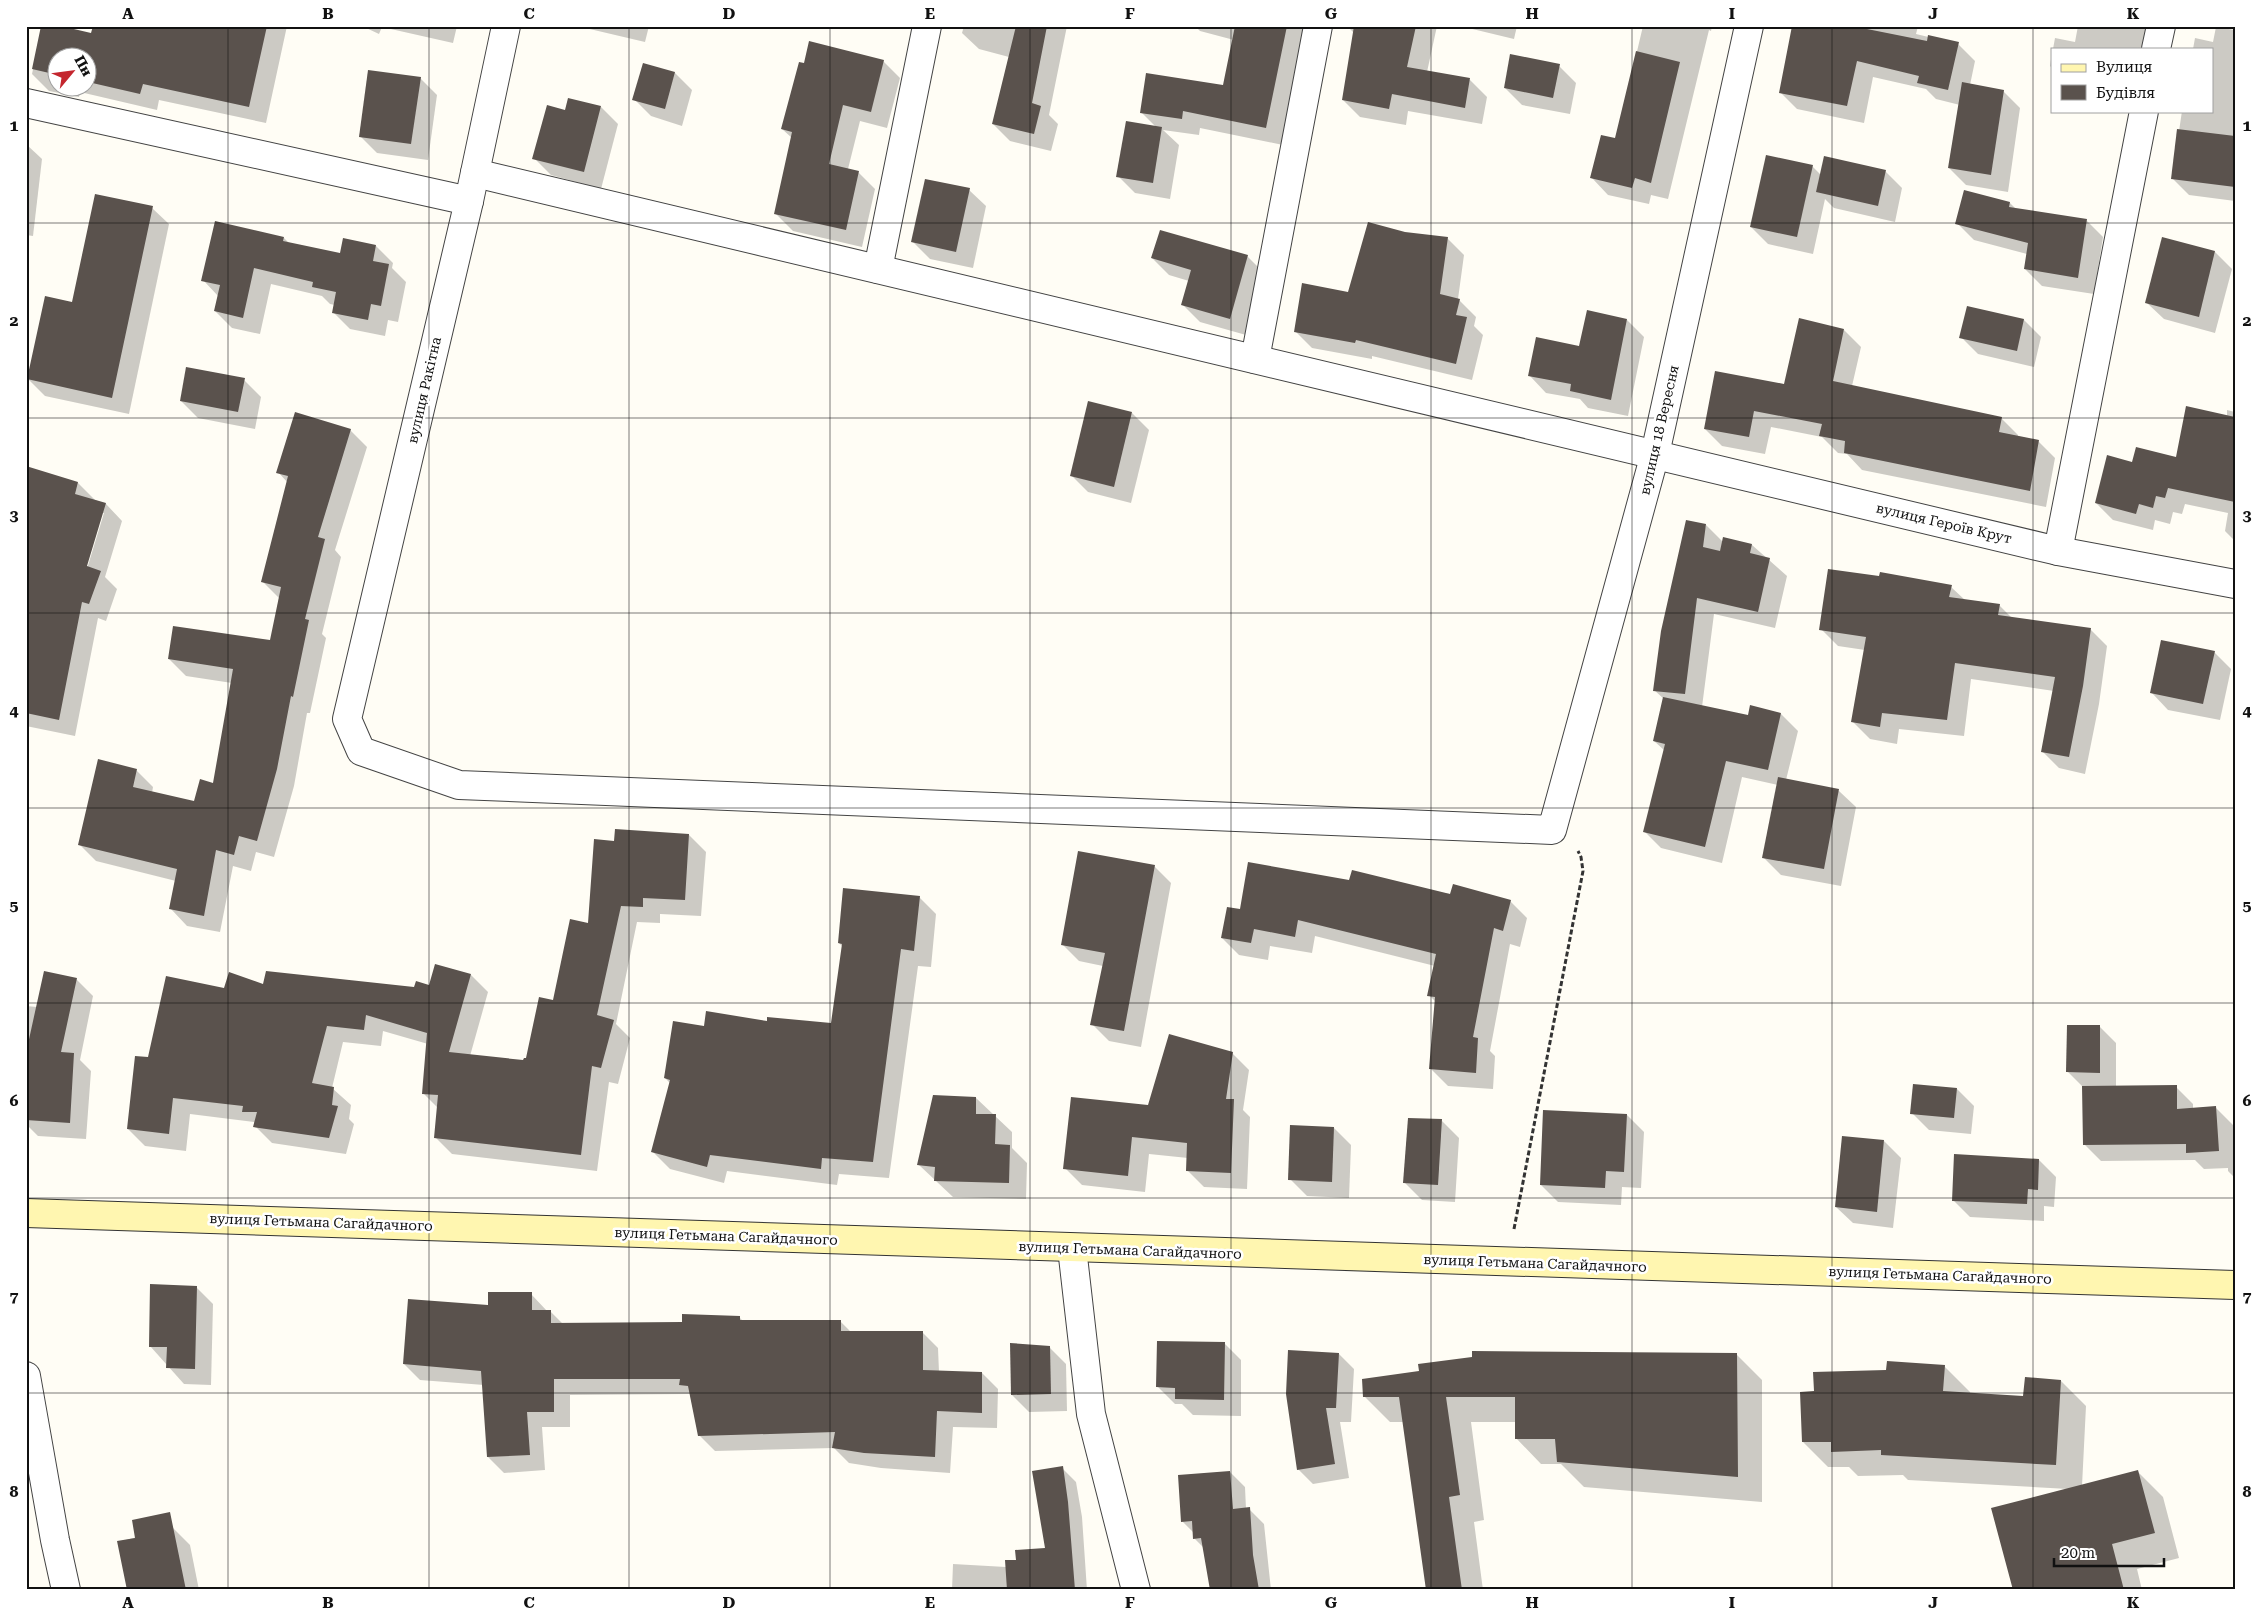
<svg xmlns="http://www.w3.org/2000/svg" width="2261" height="1616" font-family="'Roboto Serif',serif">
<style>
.shadow{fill:#0003;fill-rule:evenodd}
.building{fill:#5a524d}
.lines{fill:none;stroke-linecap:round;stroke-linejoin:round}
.minor-casing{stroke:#444;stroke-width:30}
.secondary-casing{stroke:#333;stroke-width:30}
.path{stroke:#333;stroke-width:3;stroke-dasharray:5 2.5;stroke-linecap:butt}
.minor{stroke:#fff;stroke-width:28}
.secondary{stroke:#fff6b0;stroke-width:28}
.grid{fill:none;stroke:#111;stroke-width:1;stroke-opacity:0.55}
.labels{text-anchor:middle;stroke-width:5;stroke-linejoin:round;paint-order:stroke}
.street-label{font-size:14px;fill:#111;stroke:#fff}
.neatline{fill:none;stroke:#111;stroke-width:2}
.grid-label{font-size:16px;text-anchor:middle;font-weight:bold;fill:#111}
</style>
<rect width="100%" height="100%" fill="#fffdf5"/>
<!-- shadow -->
<g class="shadow">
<path d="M42,26L92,35L241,26H287L266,123L159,100L157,110L80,92L79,97L49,91L32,74ZM58,58H88V88H58Z"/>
<path d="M362,26H457L453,43L382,27L379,34Z"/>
<path d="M577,26H649L645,42Z"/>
<path d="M964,26H1067L1049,115L1058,124L1051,151L1010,141L993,124L1009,57L979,49L962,33Z"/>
<path d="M1195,26H1312L1283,145L1200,128L1199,135L1163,130L1179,145L1170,199L1135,193L1118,176L1157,128L1141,112L1224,86L1234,40L1200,31Z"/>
<path d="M1351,26H1437L1427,72L1470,80L1487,97L1482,124L1408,111L1406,125L1360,117L1343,100L1354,33L1350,29Z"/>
<path d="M1460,26H1517L1514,39Z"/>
<path d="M1643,26H1712L1711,31L1709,30L1668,199L1651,195L1649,204L1608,195L1592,178L1616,140Z"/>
<path d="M1793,26H1918L1916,34L1958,44L1975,61L1970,85L2003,91L2020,108L2008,192L1966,185L1949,168L1960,105L1936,99L1926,89L1873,77L1864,123L1797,109L1780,92Z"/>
<path d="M2078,26H2142L2147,31L2143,49H2053L2055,38L2075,42Z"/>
<path d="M2216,27L2235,30V201L2189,195L2172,178L2182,111H2212V49H2193L2195,38L2213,42Z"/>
<path d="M2052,52V68L2050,66Z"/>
<path d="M883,61L900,78L887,128L860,121L848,169L858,172L875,189L862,247L793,231L776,214L792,138L782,129Z"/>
<path d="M644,65L675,73L692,90L682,126L651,116L634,99Z"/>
<path d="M1559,66L1576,83L1570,114L1522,105L1505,88Z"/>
<path d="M420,78L437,95L428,160L377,153L360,136Z"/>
<path d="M601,107L618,124L601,189L551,175L534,158Z"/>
<path d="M26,144L42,159L33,236L26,235Z"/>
<path d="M1812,166L1821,175L1885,171L1902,188L1895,222L1834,208L1825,199L1813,254L1768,244L1751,227Z"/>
<path d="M969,190L986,206L973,268L930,259L913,242Z"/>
<path d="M2010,203L2016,209L2086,220L2103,237L2094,294L2042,286L2025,269L2027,254L1974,240L1957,223Z"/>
<path d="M152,208L169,224L129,414L45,396L28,379Z"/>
<path d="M1405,234L1447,238L1464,255L1458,299L1476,317L1474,326L1483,335L1472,380L1372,356V359L1312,348L1295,331L1349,293Z"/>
<path d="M284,238L290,244L341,254L376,246L393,263L392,268L406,282L398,322L388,320L385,336L350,329L333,312L335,305L330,304L322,296L271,284L260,334L232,328L215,311L219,297L203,280Z"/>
<path d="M2163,239L2215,252L2232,269L2215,333L2164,319L2147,303Z"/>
<path d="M1247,256L1264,273L1246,335L1200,322L1183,305L1189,281L1169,275L1152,258Z"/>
<path d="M1968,307L2024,320L2041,337L2034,367L1978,354L1961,337Z"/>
<path d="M1627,320L1644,337L1628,416L1588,408L1580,399L1546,393L1530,376Z"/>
<path d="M1844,330L1861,347L1852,386L2001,418L2018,435V437L2038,441L2055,458L2046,507L1862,470L1847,454L1838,453L1822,437L1771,427L1765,454L1722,446L1705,429L1785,385Z"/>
<path d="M244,380L261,397L255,429L198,418L181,401Z"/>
<path d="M2227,410L2235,412V541L2225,531L2228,513L2185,504L2182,514L2173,512L2170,524L2155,520L2153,530L2113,520L2096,503L2133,463L2177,459L2227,416Z"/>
<path d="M1132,413L1149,430L1131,503L1088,492L1071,475Z"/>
<path d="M350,430L367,447L335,550L341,557L322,634L326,638L310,713H307L294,786L274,857L256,852L251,871L233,866L220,932L187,926L171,909L176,881L96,861L79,844L136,770L153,787L152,793L195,803L214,784L232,683L186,676L169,659L271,642L279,598L262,581L288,483L278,472Z"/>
<path d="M26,467L78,483L95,500L106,504L122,521L105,577L117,589L106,621L98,618L75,736L26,726ZM102,513H104L86,572H84Z"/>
<path d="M1706,525L1723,542L1752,545L1787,576L1775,628L1714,614L1702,707L1748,717L1781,714L1798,731L1786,780L1839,791L1856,807L1841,886L1781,875L1764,858L1778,785L1742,777L1722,863L1661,848L1645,832L1664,750L1654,741L1664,699L1654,690Z"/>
<path d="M1951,587L1965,600L1999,605L2012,618L2091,630L2107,646L2099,704L2085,774L2059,768L2042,751L2054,691L1971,679L1964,736L1899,729L1897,744L1870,739L1853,722L1865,650L1838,646L1821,629Z"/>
<path d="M2214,652L2231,669L2220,720L2168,710L2152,693Z"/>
<path d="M689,835L706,852L701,916L660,914V923L637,922L616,1024L630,1038L618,1084L609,1082L597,1171L452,1154L435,1137L438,1108L423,1093L428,1044L383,1031L381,1046L343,1042L332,1088L351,1105L349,1119L354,1124L346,1154L272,1143L255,1126L254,1122L190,1114L186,1151L145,1146L128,1129L149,1058L225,990L264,985L415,988L430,987L471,975L488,992L470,1056L525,1062L589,924L615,842Z"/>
<path d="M1154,866L1171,883L1141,1047L1109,1041L1092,1024L1103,966L1079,961L1062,944Z"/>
<path d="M1350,882L1510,901L1527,918L1520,947L1510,944L1490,1051L1495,1056L1493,1089L1448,1086L1431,1069L1436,1002L1429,995L1435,966L1315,936L1312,953L1270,946L1268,960L1239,955L1222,938L1241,911Z"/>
<path d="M919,897L936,914L931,967L918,966L889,1178L839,1174L837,1185L727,1171L724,1183L670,1169L653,1152L671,1084L665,1078L705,1028L832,1024L843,947L839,943Z"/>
<path d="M76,979L93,996L80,1060L91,1071L86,1139L38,1136L26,1124V1006L37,1007Z"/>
<path d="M2099,1026L2116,1043V1087H2176L2193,1104V1109L2216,1108L2233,1125L2235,1129V1178L2228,1171V1168L2204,1169L2195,1160L2101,1161L2084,1144V1088L2068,1072Z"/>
<path d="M1232,1053L1249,1070L1243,1110L1250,1117L1247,1189L1204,1187L1187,1170L1188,1158L1149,1154L1145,1192L1082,1185L1065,1168L1149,1107Z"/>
<path d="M1957,1089L1974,1106L1971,1134L1929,1130L1912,1113Z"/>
<path d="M976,1098L1012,1132V1148L1027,1163L1026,1199L953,1197L919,1165Z"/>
<path d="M1627,1115L1644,1132L1641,1188L1622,1187L1621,1205L1558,1202L1541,1185Z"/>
<path d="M1442,1121L1459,1138L1455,1202L1422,1200L1405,1183Z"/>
<path d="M1334,1128L1351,1145L1349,1198L1307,1196L1290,1179Z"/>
<path d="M1884,1141L1901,1158L1893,1228L1853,1223L1836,1207Z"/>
<path d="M2039,1160L2056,1177L2054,1207L2044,1206V1221L1970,1217L1953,1200Z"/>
<path d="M196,1287L213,1304L211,1385L184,1384L150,1346Z"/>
<path d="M531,1294L547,1311H550L563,1324H683L739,1317L744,1322L840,1321L851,1332H922L938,1348L939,1372L982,1373L998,1389L997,1428L953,1427L950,1473L881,1468L849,1463L834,1448L715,1451L699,1435L690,1394L570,1395V1427H542L545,1470L504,1473L488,1457L484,1385L420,1380L404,1364L489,1307Z"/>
<path d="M1224,1343L1241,1360V1416L1193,1415L1182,1404H1175L1158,1387Z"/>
<path d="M1049,1347L1066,1364L1067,1411L1029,1412L1012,1395Z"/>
<path d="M1339,1354L1354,1369L1351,1422H1340L1349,1478L1313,1484L1298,1469Z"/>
<path d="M1736,1354L1762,1380V1502L1584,1487L1561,1464H1541L1516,1438V1422H1471L1484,1520L1474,1522L1483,1590H1427L1404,1422H1390L1364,1396L1420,1372L1473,1358Z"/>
<path d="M1944,1366L1970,1392V1394L2024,1398L2061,1381L2086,1406L2082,1486L2137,1471L2163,1497L2179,1558L2137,1569L2142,1590H2014L2068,1489L1908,1480L1903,1475L1858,1476L1849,1467H1828L1803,1442L1815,1393L1887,1371Z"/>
<path d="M1062,1468L1076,1482L1082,1517L1087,1590H952L953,1564L1006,1567L1046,1549Z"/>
<path d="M1230,1472L1245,1487L1246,1509H1249L1264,1524L1271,1590H1211L1203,1547L1194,1538V1533L1182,1521Z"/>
<path d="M173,1528L190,1545L199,1590H128L118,1542Z"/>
</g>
<!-- building -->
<g class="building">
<path d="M41,26H61L91,33L93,26H267L249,107L143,84L140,94L88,82V58H58V75L32,69Z"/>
<path d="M1016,26H1047L1032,103L1041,106L1034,134L992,124Z"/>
<path d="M1235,26H1287L1266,128L1183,111L1182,119L1140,113L1146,73L1223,85Z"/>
<path d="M1354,26H1416L1407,67L1470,78L1465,108L1392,94L1389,109L1342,100Z"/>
<path d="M1792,26H1852L1927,41L1928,35L1959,42L1948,90L1917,83L1919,76L1857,61L1847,106L1779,93Z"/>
<path d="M809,41L884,60L871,112L843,105L829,164L859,171L846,230L774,214L792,132L781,129L799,62L804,63Z"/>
<path d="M1636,51L1680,62L1651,183L1635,178L1632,188L1590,178L1601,135L1615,138Z"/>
<path d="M1510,54L1560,64L1553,98L1504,88Z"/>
<path d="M643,63L675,72L665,109L632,100Z"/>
<path d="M368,70L421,77L411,144L359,137Z"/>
<path d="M1962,82L2004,90L1991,175L1948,168Z"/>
<path d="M568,98L601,106L584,172L532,159L547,105L565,110Z"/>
<path d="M1126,121L1162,127L1153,183L1116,177Z"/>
<path d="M2177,129L2235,136V187L2171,179Z"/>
<path d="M1766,155L1813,165L1797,237L1750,227Z"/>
<path d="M1824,156L1886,170L1878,206L1816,192Z"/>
<path d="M925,179L970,188L956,252L911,242Z"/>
<path d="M1964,190L2010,202L2009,207L2087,219L2078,278L2024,269L2028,243L1955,224Z"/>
<path d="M95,194L153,206L112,398L27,379L45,296L72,302Z"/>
<path d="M215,221L284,237L283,241L340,253L343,238L376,245L373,261L389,264L381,306L371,304L368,320L332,313L336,292L312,287L313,282L254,268L243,318L214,311L220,285L201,281Z"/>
<path d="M1368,222L1405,232L1448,237L1440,294L1460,299L1456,315L1467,317L1456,364L1356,340L1355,343L1294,332L1302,283L1348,292Z"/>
<path d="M1160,230L1248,255L1230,319L1181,305L1191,270L1151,258Z"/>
<path d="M2162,237L2215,251L2199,317L2145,303Z"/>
<path d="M1967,306L2024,319L2017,351L1959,338Z"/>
<path d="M1587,310L1627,319L1611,400L1570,391L1571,384L1528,376L1536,337L1579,346Z"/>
<path d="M1799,318L1844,329L1833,381L2002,417L1999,432L2039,440L2030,491L1844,453L1845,441L1819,436L1822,424L1754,411L1749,437L1704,429L1715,371L1784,384Z"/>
<path d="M186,367L245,378L238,412L180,401Z"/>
<path d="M1088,401L1132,412L1114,487L1070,476Z"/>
<path d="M2186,406L2235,417V502L2168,488L2165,498L2156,496L2153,508L2139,504L2136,514L2095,503L2107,455L2132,462L2136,447L2176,457Z"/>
<path d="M295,412L351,429L318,537L325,539L305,619L309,620L293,697L291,696L277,769L257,841L239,836L234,855L216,850L204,916L169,909L177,869L78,845L98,759L137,769L133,787L194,801L200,779L213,783L233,669L168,659L173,626L270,640L281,587L261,582L288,476L276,473Z"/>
<path d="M26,466L78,482L75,494L106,503L87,566L101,571L89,604L82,602L59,720L26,713Z"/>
<path d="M1686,520L1706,524L1703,547L1720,551L1723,537L1752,544L1750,553L1770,558L1758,612L1697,598L1685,694L1653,691L1661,631Z"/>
<path d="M1828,569L1879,576L1880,572L1952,585L1949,597L2000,604L1998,615L2091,628L2083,686L2069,757L2041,752L2055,677L1955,663L1947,720L1882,713L1880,727L1851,722L1866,637L1819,630Z"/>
<path d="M2161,640L2215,651L2203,704L2150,693Z"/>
<path d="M1663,697L1748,715L1750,705L1781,713L1768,770L1726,761L1705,847L1643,832L1665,744L1653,741Z"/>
<path d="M1778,777L1839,789L1824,869L1762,858Z"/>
<path d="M615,829L689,834L685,900L643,898V907L621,906L597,1015L614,1020L601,1068L592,1066L581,1155L434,1138L438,1095L422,1094L427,1033L366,1015L364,1030L327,1026L312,1083L334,1087L332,1105L338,1106L329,1138L253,1127L257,1112H242L243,1106L173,1098L169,1134L127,1129L135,1056L148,1057L166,976L224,988L229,972L263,984L266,971L414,987L416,981L429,985L435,964L471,974L449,1052L523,1060L524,1058H526L539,997L553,1000L570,919L588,923L594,839L614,841Z"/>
<path d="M1078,851L1155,865L1124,1031L1090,1025L1105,953L1061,945Z"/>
<path d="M1248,862L1349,880L1352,870L1450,894L1453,884L1511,900L1503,931L1494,928L1473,1037L1478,1038L1476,1073L1429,1069L1435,997L1427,996L1436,954L1298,920L1295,937L1254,929L1251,943L1221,938L1227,907L1240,909Z"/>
<path d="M843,888L920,896L914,951L901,949L873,1162L822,1158L821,1169L710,1155L707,1167L651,1152L670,1080L664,1078L673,1021L704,1026L706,1011L767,1021V1017L831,1023L842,944L838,943Z"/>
<path d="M44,971L77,978L61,1052L74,1053L70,1123L26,1120V1053Z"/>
<path d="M2067,1025H2100V1073L2066,1072Z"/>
<path d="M1169,1034L1233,1052L1226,1099H1234L1231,1173L1186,1171L1187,1143L1132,1137L1128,1176L1063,1169L1071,1097L1148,1105Z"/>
<path d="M1913,1084L1957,1088L1954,1118L1910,1114Z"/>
<path d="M2177,1085V1109L2216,1106L2219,1151L2186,1153V1144L2083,1145L2082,1086Z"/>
<path d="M933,1095L976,1097V1114H996L995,1144L1010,1145L1009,1183L934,1181L935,1167L917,1165Z"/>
<path d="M1543,1110L1627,1114L1624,1172L1606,1171L1605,1188L1540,1185Z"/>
<path d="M1408,1118L1442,1119L1438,1185L1403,1183Z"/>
<path d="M1290,1125L1334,1127L1332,1182L1288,1180Z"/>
<path d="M1842,1136L1884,1140L1877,1212L1835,1207Z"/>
<path d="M1954,1154L2039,1159L2038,1190L2028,1189L2027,1204L1952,1201Z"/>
<path d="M150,1284L197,1286L195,1369L166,1368L167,1347H149Z"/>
<path d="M488,1292H532V1310H551V1323L682,1322V1314L740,1316V1320H841V1331H923V1370L982,1372V1413L937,1411L935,1457L864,1453L832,1448L835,1432L698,1436L688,1386L679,1385L680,1379H554V1412H527L530,1455L487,1457L481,1371L403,1364L408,1299L488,1305Z"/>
<path d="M1157,1341L1225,1342L1224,1400L1175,1399V1388L1156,1387Z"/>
<path d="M1010,1343L1050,1346L1051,1394L1011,1395Z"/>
<path d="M1288,1350L1339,1353L1336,1408H1326L1335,1464L1297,1470L1286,1394Z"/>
<path d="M1472,1351L1737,1353L1738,1477L1557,1462L1555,1439H1515V1397H1446L1460,1495L1449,1497L1462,1590H1426L1399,1397H1363L1362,1379L1419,1371L1418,1364L1472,1357Z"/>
<path d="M1887,1361L1945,1365L1943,1391L2023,1396L2025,1377L2061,1380L2056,1465L1881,1455V1450L1831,1452V1442H1802L1800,1392L1814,1391L1813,1372L1886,1370Z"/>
<path d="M1063,1466L1068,1502L1075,1590H1007L1005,1560H1016L1015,1550L1045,1548L1032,1471Z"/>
<path d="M2138,1470L2155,1533L2112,1544L2124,1590H2013L1991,1508Z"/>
<path d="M1230,1471L1233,1509L1250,1507L1253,1555L1259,1590H1210L1201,1538L1193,1539L1192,1521L1181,1522L1178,1475Z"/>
<path d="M170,1512L186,1590H127L117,1541L135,1538L132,1520Z"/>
</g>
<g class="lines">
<defs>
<g id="minor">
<path d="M506,26L469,201L347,719L361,751L459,785L1552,830L1655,454L1749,26"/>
<path d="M2156,49L2161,26"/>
<path d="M26,103L469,201"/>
<path d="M475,173L2058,551L2235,584"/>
<path d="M878,269L927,26"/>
<path d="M1255,359L1318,26"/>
<path d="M2058,551L2144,111"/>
<path d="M1072,1248L1091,1414L1136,1590"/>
<path d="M26,1376L55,1540L66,1590"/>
</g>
<path id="secondary" d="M26,1213L2235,1285"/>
</defs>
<!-- minor casing -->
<use href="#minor" class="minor-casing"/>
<!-- secondary casing -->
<use href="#secondary" class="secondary-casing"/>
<!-- path -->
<path class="path" d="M1514,1229L1583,871L1581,857L1578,851"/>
<!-- minor -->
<use href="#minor" class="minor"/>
<!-- secondary -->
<use href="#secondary" class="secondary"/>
</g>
<!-- grid -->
<path class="grid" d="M228,26V1590M429,26V1590M629,26V1590M830,26V1590M1030,26V1590M1231,26V1590M1431,26V1590M1632,26V1590M1832,26V1590M2033,26V1590M26,223H2235M26,418H2235M26,613H2235M26,808H2235M26,1003H2235M26,1198H2235M26,1393H2235"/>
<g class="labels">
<!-- street labels -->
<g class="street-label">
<text transform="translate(424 390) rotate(-77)" y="5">вулиця Ракітна</text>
<text transform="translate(1659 430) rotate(-77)" y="5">вулиця 18 Вересня</text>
<text transform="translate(1944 523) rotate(13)" y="5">вулиця Героїв Крут</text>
<text transform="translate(321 1222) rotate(2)" y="5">вулиця Гетьмана Сагайдачного</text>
<text transform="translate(726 1236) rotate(2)" y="5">вулиця Гетьмана Сагайдачного</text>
<text transform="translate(1130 1250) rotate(2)" y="5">вулиця Гетьмана Сагайдачного</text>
<text transform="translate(1535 1263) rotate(2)" y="5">вулиця Гетьмана Сагайдачного</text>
<text transform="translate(1940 1275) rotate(2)" y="5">вулиця Гетьмана Сагайдачного</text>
</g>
</g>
<!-- border -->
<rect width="2261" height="1616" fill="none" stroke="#ffffff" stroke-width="55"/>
<!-- legend -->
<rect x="2051" y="48" width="162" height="65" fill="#ffffff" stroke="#a0a0a0"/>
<rect x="2061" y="64" width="25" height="8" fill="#fff6b0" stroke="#a0a0a0"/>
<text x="2096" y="72" font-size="15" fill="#111111">Вулиця</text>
<rect x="2061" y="85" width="25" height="15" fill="#5a524d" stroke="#a0a0a0"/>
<text x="2096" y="98" font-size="15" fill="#111111">Будівля</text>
<!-- north arrow -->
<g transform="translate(72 72) rotate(61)"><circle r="24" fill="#ffffff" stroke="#a0a0a0"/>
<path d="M0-4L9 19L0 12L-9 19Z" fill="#c4262e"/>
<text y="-8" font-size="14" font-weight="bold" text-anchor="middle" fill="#111111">Пн</text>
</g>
<!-- scale -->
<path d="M2054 1558v8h110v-8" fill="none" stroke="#111111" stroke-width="2.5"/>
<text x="2061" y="1558" font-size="15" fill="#111111" stroke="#ffffff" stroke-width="4" paint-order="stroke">20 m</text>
<rect x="28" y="28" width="2206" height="1560" class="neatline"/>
<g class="grid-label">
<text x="128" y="19">A</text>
<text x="328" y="19">B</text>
<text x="529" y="19">C</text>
<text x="729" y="19">D</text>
<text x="930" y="19">E</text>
<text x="1130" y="19">F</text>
<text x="1331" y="19">G</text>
<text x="1532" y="19">H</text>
<text x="1732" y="19">I</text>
<text x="1933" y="19">J</text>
<text x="2133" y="19">K</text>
<text x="14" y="131">1</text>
<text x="2247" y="131">1</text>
<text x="14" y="326">2</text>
<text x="2247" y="326">2</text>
<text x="14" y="521">3</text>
<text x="2247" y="521">3</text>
<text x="14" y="716">4</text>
<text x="2247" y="716">4</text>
<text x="14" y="911">5</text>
<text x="2247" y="911">5</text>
<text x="14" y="1106">6</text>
<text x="2247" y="1106">6</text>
<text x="14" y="1302">7</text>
<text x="2247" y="1302">7</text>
<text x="14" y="1497">8</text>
<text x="2247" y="1497">8</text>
<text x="128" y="1608">A</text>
<text x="328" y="1608">B</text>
<text x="529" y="1608">C</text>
<text x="729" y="1608">D</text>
<text x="930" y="1608">E</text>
<text x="1130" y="1608">F</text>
<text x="1331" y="1608">G</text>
<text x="1532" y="1608">H</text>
<text x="1732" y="1608">I</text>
<text x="1933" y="1608">J</text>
<text x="2133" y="1608">K</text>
</g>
</svg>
